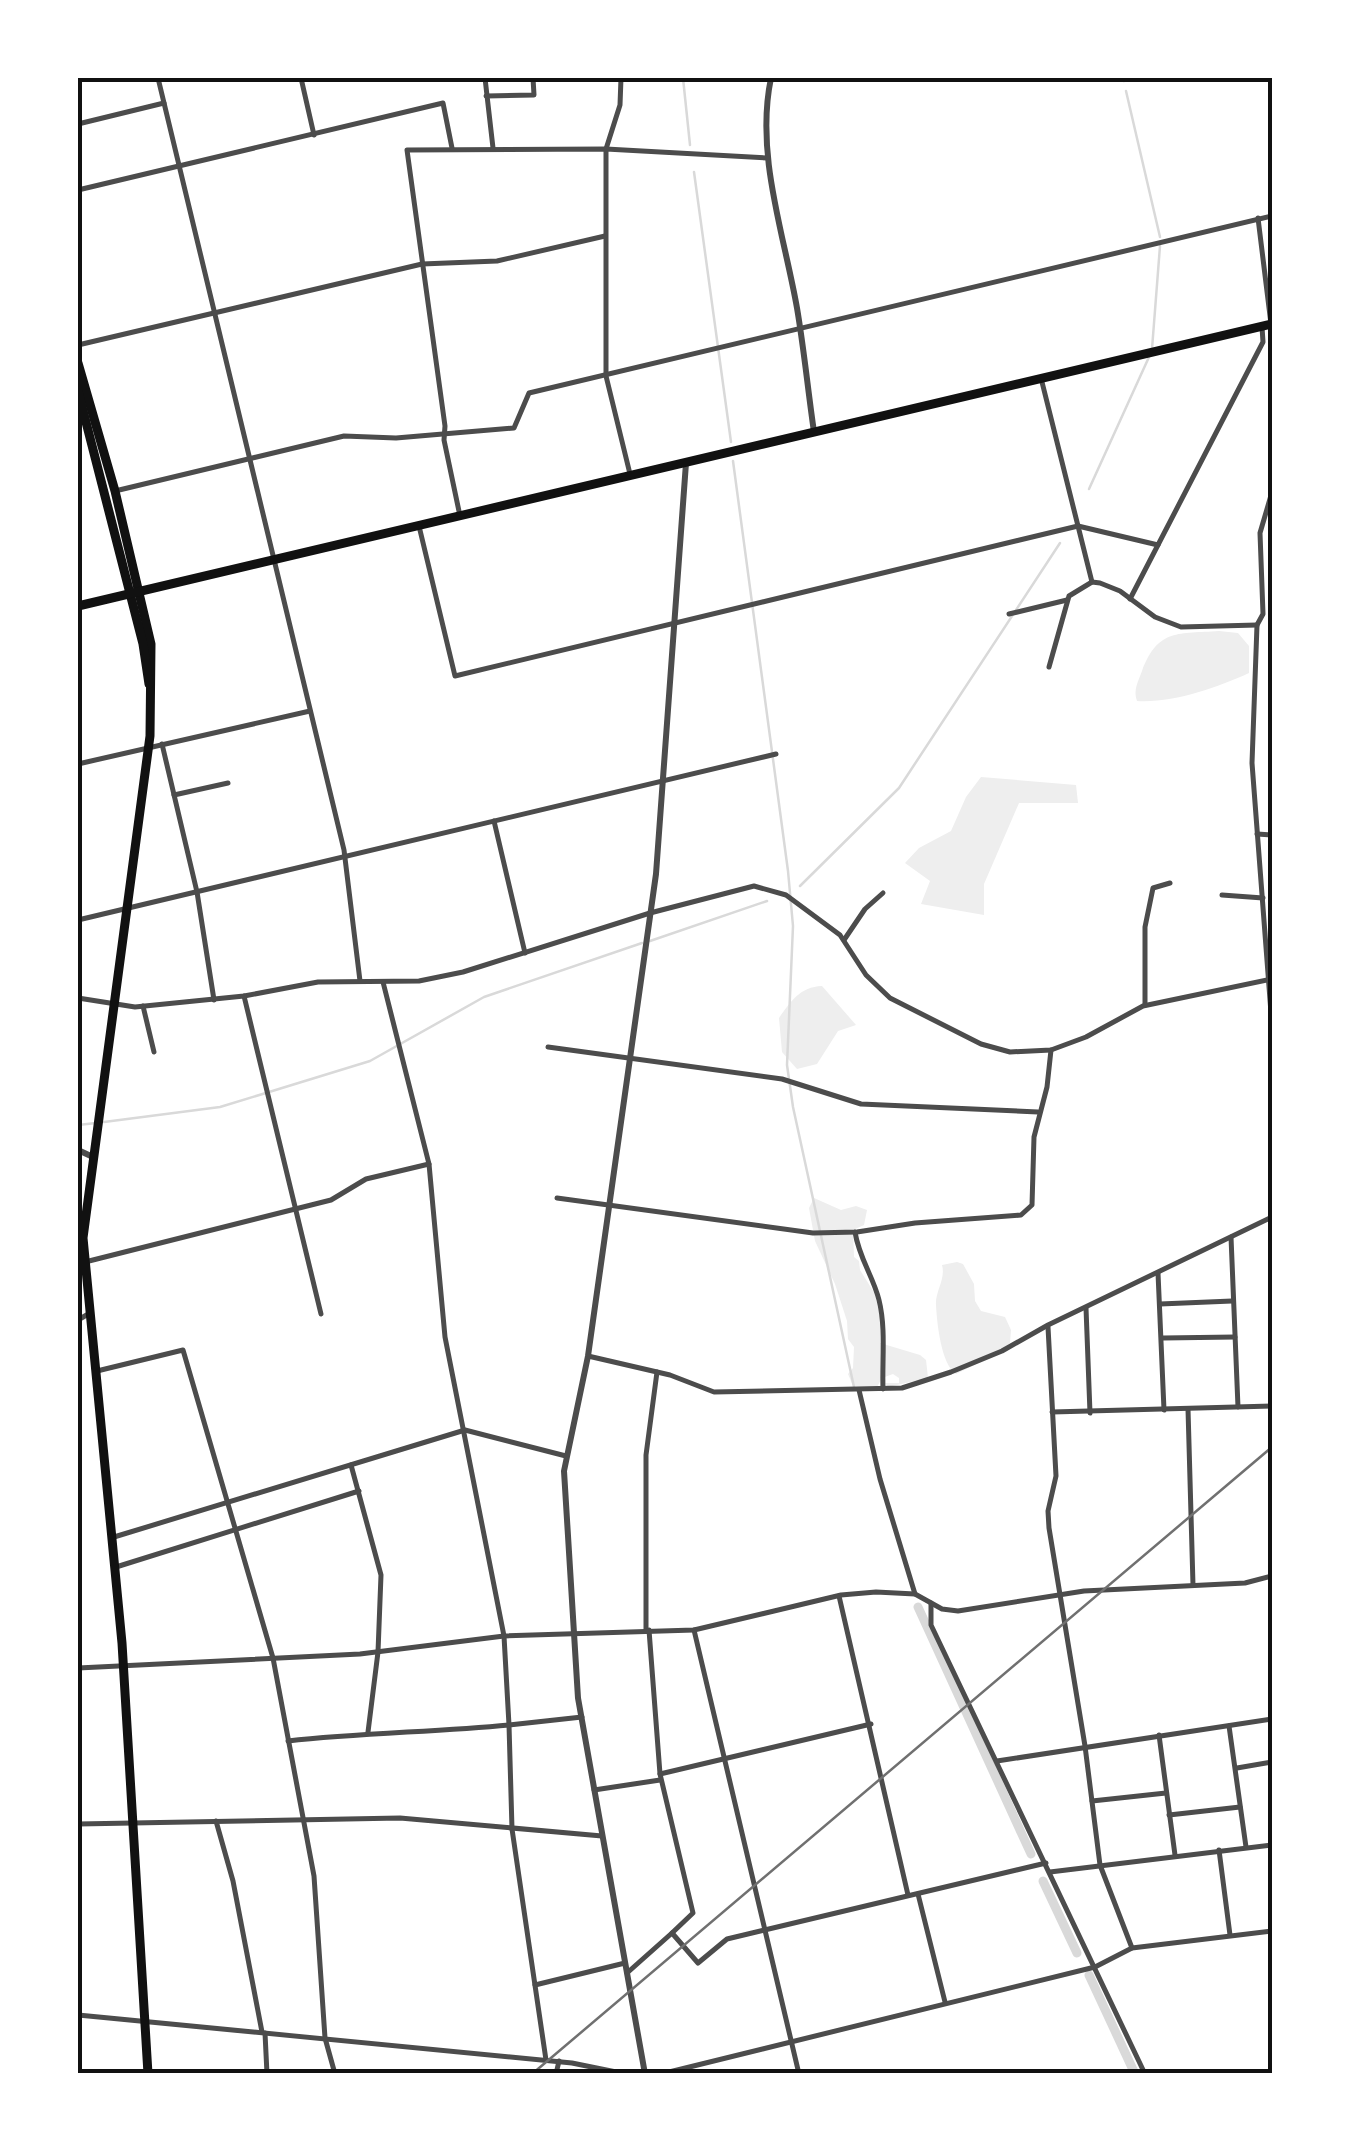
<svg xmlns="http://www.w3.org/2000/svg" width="1350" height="2151" font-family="'Public Sans',sans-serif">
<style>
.green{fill:#eee}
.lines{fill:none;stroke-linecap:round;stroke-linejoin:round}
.stream{stroke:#d9d9d9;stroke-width:2.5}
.canal{stroke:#d9d9d9;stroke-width:9}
.minor{stroke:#4c4c4c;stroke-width:5}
.tertiary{stroke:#4c4c4c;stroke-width:6}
.primary{stroke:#111;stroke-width:9}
.rail{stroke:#707070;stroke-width:2.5}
.neatline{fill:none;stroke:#111;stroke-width:4}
</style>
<rect width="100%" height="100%" fill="#fff"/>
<!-- green -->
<g class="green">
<path d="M1219,631L1238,633L1249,646V673C1216,688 1174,703 1137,701C1133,690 1138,682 1142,671C1158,628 1179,634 1219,631Z"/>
<path d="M981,777L1076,785L1078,803H1019L984,884V915L921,904L930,881L905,863L919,848L951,831L966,797Z"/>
<path d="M822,986L856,1025L838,1031L817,1064L797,1069L782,1052L779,1018C791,1001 800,987 822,986Z"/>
<path d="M814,1198L841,1210L856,1206L867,1210L864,1225L853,1230L854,1257L859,1261L860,1270L875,1294L880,1317V1343L920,1355L926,1360L928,1378L888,1387L885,1383H899V1378L893,1374L882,1378L877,1387L853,1386L848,1374L853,1368L854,1347L848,1339L847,1321L835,1284L815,1241L809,1208Z"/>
<path d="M957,1262L963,1264L974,1284L975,1301L981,1311L1005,1317L1011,1330L1010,1343L993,1356L956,1374C941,1364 937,1323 936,1305C935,1291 946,1279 942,1265Z"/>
</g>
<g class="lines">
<!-- stream -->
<g class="stream">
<path d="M683,78L690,145"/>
<path d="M1123,78L1124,81"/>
<path d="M1126,91L1160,237"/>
<path d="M694,172L731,442"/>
<path d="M1152,349L1160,246"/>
<path d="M733,461L788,871L793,926L787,1065L793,1107L854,1387"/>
<path d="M1089,489L1149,357"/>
<path d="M800,886L899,788L1060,543"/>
<path d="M650,941L767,901"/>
<path d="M104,1122L220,1107L370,1061L484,997L642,943"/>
<path d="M78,1125L96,1123"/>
</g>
<!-- canal -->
<g class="canal">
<path d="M918,1607L1031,1854"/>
<path d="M1043,1881L1077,1953"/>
<path d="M1089,1975L1135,2074"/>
</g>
<!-- minor -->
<g class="minor">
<path d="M158,78L344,850L360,981"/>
<path d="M301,78L314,135"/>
<path d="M485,78L493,148"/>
<path d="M621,78L620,105L606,149V376L630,474"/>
<path d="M486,96L534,95L533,78"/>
<path d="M78,124L164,103"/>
<path d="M1272,147V150"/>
<path d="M78,190L443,103L452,148"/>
<path d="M1258,218L1271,324"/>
<path d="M78,345L422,264L497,261L605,236"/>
<path d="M1041,378L1092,582"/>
<path d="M115,491L344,436L396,438L514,428L529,393L1272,216"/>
<path d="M1272,492L1260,533L1263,614L1257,625L1252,763L1272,1026"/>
<path d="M460,516L444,440L445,426L407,150L606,149L768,158"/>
<path d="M419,526L455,676L1078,526L1158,545"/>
<path d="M1130,599L1263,342L1262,327"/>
<path d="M1009,614L1067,600"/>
<path d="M1049,667L1069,596L1092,582L1100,583L1120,591L1155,617L1181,627L1257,625"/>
<path d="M162,744L197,892L214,1000"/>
<path d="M78,764L310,711"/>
<path d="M174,795L228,783"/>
<path d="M494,821L525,953"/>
<path d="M1257,834L1272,835"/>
<path d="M1222,895L1263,898"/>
<path d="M78,920L776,754"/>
<path d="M844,940L865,909L883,893"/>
<path d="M383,982L429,1164L445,1337L504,1636L509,1725L582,1717"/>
<path d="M244,996L321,1314"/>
<path d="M78,998L135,1007L244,996L318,982L419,981L463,972L650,913L754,886L786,895L840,935L866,975L890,998L981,1044L1010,1052L1051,1050L1086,1037L1143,1006L1272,979"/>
<path d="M1145,1005V927L1153,888L1170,883"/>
<path d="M143,1006L154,1052"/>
<path d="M548,1047L782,1079L861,1104L1038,1112"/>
<path d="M557,1198L813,1233L857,1232L915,1223L1021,1215L1032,1205L1034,1137L1047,1087L1051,1050"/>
<path d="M855,1232C859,1258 873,1276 879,1300C886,1328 882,1360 883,1389"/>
<path d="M1231,1237L1238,1407"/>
<path d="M85,1262L331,1200L366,1179L429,1164"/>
<path d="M1158,1273L1164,1410"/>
<path d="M1160,1304L1232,1301"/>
<path d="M1086,1308L1090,1413"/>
<path d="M78,1320L90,1313"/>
<path d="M1048,1327L1056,1476L1048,1511L1049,1528L1085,1746L1100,1865L1132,1948"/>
<path d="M1163,1338L1235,1337"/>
<path d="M588,1356L670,1375L714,1392L902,1388L951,1372L1002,1351L1048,1325L1272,1217"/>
<path d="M97,1371L183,1350L273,1658L314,1876L325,2038L335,2074"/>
<path d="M859,1390L880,1479L915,1594"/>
<path d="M1188,1409L1193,1585"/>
<path d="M1052,1412L1272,1406"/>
<path d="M351,1465L381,1575L378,1652L368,1732"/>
<path d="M114,1537L465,1430L566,1456"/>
<path d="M116,1567L359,1491"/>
<path d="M839,1596L908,1895"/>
<path d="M931,1603V1625L1145,2074"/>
<path d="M646,1630V1455L657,1372"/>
<path d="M649,1630L660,1774L693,1913L672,1933"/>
<path d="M694,1630L799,2074"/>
<path d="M78,1668L360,1654L504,1636L694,1630L841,1595L876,1592L915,1594L942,1609L958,1611L1084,1591L1245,1583L1272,1576"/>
<path d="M1229,1726L1246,1847"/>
<path d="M1159,1735L1175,1855"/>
<path d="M288,1741C361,1733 435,1732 509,1725L512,1829L546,2060"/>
<path d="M997,1761L1272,1719"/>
<path d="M1237,1768L1272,1762"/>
<path d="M660,1774L871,1724"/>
<path d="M594,1790L660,1780"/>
<path d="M1092,1801L1166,1793"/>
<path d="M1169,1815L1240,1807"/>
<path d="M216,1821L233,1881L262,2032"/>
<path d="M78,1824L400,1818L602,1836"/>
<path d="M1219,1850L1230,1935"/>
<path d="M1050,1872L1272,1845"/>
<path d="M918,1894L945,2002"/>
<path d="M627,1973L672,1933L698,1963L727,1939L1046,1863"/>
<path d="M535,1985L625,1963"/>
<path d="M78,2015L572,2063L626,2074"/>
<path d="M265,2033L267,2074"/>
<path d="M556,2074L559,2061"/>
<path d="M661,2074L1095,1967L1132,1948L1272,1931"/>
</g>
<!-- tertiary -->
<g class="tertiary">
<path d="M771,78C755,154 784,234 797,308C804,349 808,391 814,432"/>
<path d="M78,1150L93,1157"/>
<path d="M645,2074L578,1698L564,1471L588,1356L656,874L686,463"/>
</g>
<!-- primary -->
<g class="primary">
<path d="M78,363L115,491L151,644L150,736L83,1238L122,1643L148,2074"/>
<path d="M78,391L143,644L149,684"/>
<path d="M78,606L1272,324"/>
</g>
<!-- rail -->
<path class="rail" d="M532,2074L1272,1447"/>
</g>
<!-- border -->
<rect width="1350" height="2151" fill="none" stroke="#ffffff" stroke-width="160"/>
<rect x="80" y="80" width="1190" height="1991" class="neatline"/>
</svg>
